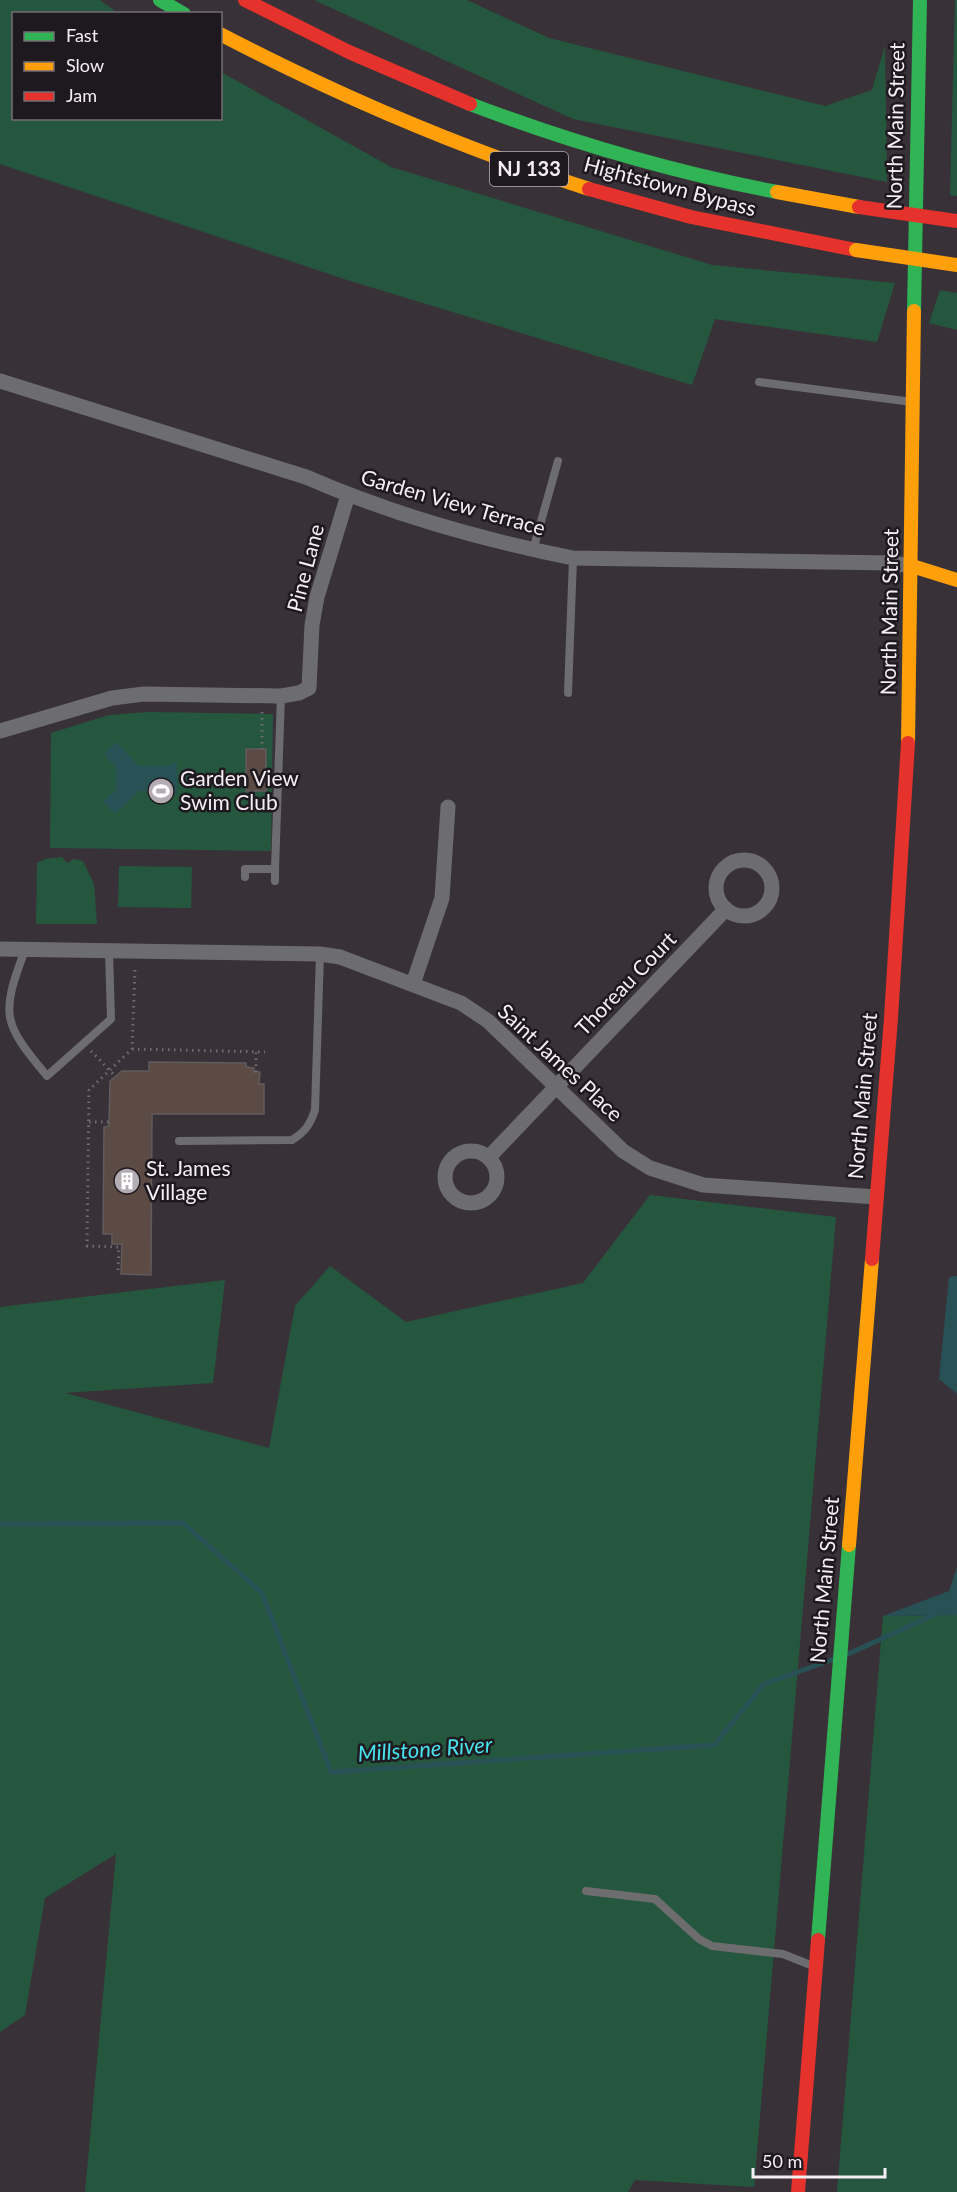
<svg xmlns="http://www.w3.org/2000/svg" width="957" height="2192" font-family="Lato,sans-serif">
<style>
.green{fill:#25573f}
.water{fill:#285155}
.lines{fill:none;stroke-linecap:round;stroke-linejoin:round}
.stream{stroke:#285155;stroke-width:5}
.building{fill:#5c4b45;stroke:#615b5c;stroke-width:1.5}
.path{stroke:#6e6d70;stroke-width:3;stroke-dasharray:1.5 4.5;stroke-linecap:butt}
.lane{stroke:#6d6d6f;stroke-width:8}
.street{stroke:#6d6d6f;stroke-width:15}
.fast{stroke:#30b455;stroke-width:14}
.slow{stroke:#ff9f0a;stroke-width:14}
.jam{stroke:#e5322d;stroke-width:14}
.slow-bridge{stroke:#ff9f0a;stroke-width:14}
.jam-bridge{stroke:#e5322d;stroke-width:14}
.labels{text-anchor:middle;stroke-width:5;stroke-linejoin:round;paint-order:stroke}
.shield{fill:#1e191e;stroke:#b5aeb4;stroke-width:1.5}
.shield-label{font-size:20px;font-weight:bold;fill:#f6eef5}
.street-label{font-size:21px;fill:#f6eef5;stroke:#1e191e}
.poi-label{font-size:21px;fill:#f6eef5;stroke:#1e191e;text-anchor:start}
.water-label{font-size:22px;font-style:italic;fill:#49e1ed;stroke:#1e191e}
</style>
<rect width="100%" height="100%" fill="#383238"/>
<!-- green -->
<g class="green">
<path d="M0,0H100L118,13L14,14V118H220L221,72L391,167L712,265L895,283L877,342L715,319L692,385L344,279L0,164Z"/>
<path d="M314,0H467L549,38L825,106L872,90L885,46L887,182L573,119Z"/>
<path d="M955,0H957V196L950,195Z"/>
<path d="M940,290L957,293V330L929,323Z"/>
<path d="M149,712L273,714L271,851L50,848L51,733L109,715Z"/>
<path d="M62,857L67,863L74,859L83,861L94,884L97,924H36L37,863L45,859Z"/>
<path d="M119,866L192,867L191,908L118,907Z"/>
<path d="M650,1195L836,1217L754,2187L635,2180L628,2192H85L116,1854L45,1898L25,2015L0,2032V1307L225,1280L213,1383L65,1393L269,1448L295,1306L330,1266L406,1322L583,1283Z"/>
<path d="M957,1615V2192H837L883,1616Z"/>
</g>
<!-- water -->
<g class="water">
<path d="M116,742L139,766H170L171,763H177V794H170V791H139L115,814L103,801L116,790V767L104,754Z"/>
<path d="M957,1276V1394L939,1379L949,1277Z"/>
<path d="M957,1567V1615L883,1616L949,1591Z"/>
</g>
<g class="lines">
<!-- stream -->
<g class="stream">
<path d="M0,1524L183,1523L262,1593L331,1772L714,1745L764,1684L834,1659"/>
<path d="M846,1655L938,1613"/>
</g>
</g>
<!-- building -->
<g class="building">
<rect x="246" y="749" width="20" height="42"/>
<path d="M149,1062L246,1063V1067L254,1068V1072H260L259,1084H264V1114H152L151,1275L121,1274L122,1244H112V1234H103L104,1127L109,1126L110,1081L122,1071H149Z"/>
</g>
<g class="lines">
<!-- path -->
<g class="path">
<path d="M262,712V749"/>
<path d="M132,1049L265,1052"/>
<path d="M91,1051L115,1076"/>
<path d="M256,1072V1052"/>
<path d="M89,1122H109"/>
<path d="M118,1270L119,1247L87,1246L89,1090L132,1049L135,970"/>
</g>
<!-- lane -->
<g class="lane">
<path d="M759,382L912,402"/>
<path d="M533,550L558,461"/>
<path d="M568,693L573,558"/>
<path d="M275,869V881"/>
<path d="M245,877V869H275L281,696"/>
<path d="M25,950C0,1016 3,1023 47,1076L111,1019L109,951"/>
<path d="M179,1141L292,1140C305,1132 310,1125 315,1110L320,954"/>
<path d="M586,1891L655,1899L699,1939L712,1946L783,1954L813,1966"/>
</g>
<!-- street -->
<g class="street">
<path d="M0,381L306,477C391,514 483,540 573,558L892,563L912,566"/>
<path d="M0,731L112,698L144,694L281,696L299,693L309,688L312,625L317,597L348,495"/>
<circle cx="744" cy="888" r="28"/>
<path d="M0,949L320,954L340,957L461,1003L488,1021L623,1151L650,1168L703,1185L876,1197"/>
<path d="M413,984L442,898L448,807"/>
<circle cx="471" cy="1177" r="26"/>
<path d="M489,1157L726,909"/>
</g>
<!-- fast -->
<g class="fast">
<path d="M160,0L184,14"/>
<path d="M470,104C570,142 672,172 777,192"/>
<path d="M914,311L920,0"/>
<path d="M818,1940L849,1545"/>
</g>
<!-- slow -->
<g class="slow">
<path d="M220,34C339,96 460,148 589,189"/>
<path d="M777,192L859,207"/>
<path d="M912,566L957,580"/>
<path d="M908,743L914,311"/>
<path d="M849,1545L872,1259"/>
</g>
<!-- jam -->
<g class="jam">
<path d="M245,0L349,52L470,104"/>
<path d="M589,189L691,217L856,250"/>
<path d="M872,1259L891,1018L908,743"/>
<path d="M798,2192L818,1940"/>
</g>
<!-- slow-bridge -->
<path class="slow-bridge" d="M856,250L957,265"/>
<!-- jam-bridge -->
<path class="jam-bridge" d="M859,207L957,221"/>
</g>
<!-- icons -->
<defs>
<symbol id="stadium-disc" viewBox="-11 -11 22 22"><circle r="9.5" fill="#b4acb3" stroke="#1e191e"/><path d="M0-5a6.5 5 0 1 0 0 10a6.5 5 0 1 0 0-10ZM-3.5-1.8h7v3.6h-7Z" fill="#fff"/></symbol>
<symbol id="building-disc" viewBox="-11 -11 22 22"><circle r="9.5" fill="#b4acb3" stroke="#1e191e"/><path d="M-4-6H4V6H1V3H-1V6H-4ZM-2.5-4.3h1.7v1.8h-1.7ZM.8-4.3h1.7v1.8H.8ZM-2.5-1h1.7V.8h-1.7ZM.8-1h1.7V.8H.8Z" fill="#fff"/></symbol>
</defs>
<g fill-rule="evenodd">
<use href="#stadium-disc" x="146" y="776" width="30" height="30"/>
<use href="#building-disc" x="112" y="1166" width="30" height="30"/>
</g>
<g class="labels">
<!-- shield labels -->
<rect class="shield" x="490" y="152" width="78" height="34" rx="4.5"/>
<g class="shield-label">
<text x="529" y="176">NJ 133</text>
</g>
<!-- street labels -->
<g class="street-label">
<text transform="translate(896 126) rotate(-89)" y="7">North Main Street</text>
<text transform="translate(670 187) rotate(15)" y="7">Hightstown Bypass</text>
<text transform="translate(453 503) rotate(16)" y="7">Garden View Terrace</text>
<text transform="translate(306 568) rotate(-75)" y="7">Pine Lane</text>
<text transform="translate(890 612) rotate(-89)" y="7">North Main Street</text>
<text transform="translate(626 984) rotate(-46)" y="7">Thoreau Court</text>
<text transform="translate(560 1063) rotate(43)" y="7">Saint James Place</text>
<text transform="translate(863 1096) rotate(-85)" y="7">North Main Street</text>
<text transform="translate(825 1580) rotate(-85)" y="7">North Main Street</text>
</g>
<!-- poi labels -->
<g class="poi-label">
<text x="180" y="786">Garden View<tspan x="180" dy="24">Swim Club</tspan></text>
<text x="146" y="1176">St. James<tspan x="146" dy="24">Village</tspan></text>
</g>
<!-- water labels -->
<g class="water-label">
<text transform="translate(425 1749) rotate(-4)" y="8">Millstone River</text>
</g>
</g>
<!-- legend -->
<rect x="12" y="12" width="210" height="108" fill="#1e191e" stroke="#746e74" stroke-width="1.5"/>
<rect x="24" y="32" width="30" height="9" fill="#30b455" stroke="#746e74" stroke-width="1.5"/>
<text x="66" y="42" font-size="18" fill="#f6eef5">Fast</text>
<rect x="24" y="62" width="30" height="9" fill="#ff9f0a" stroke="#746e74" stroke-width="1.5"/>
<text x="66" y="72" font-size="18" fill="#f6eef5">Slow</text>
<rect x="24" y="92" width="30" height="9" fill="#e5322d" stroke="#746e74" stroke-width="1.5"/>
<text x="66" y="102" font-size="18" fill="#f6eef5">Jam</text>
<!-- scale -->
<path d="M753 2168v9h132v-9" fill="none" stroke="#f6eef5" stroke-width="3"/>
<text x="762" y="2168" font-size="18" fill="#f6eef5" stroke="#1e191e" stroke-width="4.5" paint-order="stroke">50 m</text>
</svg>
